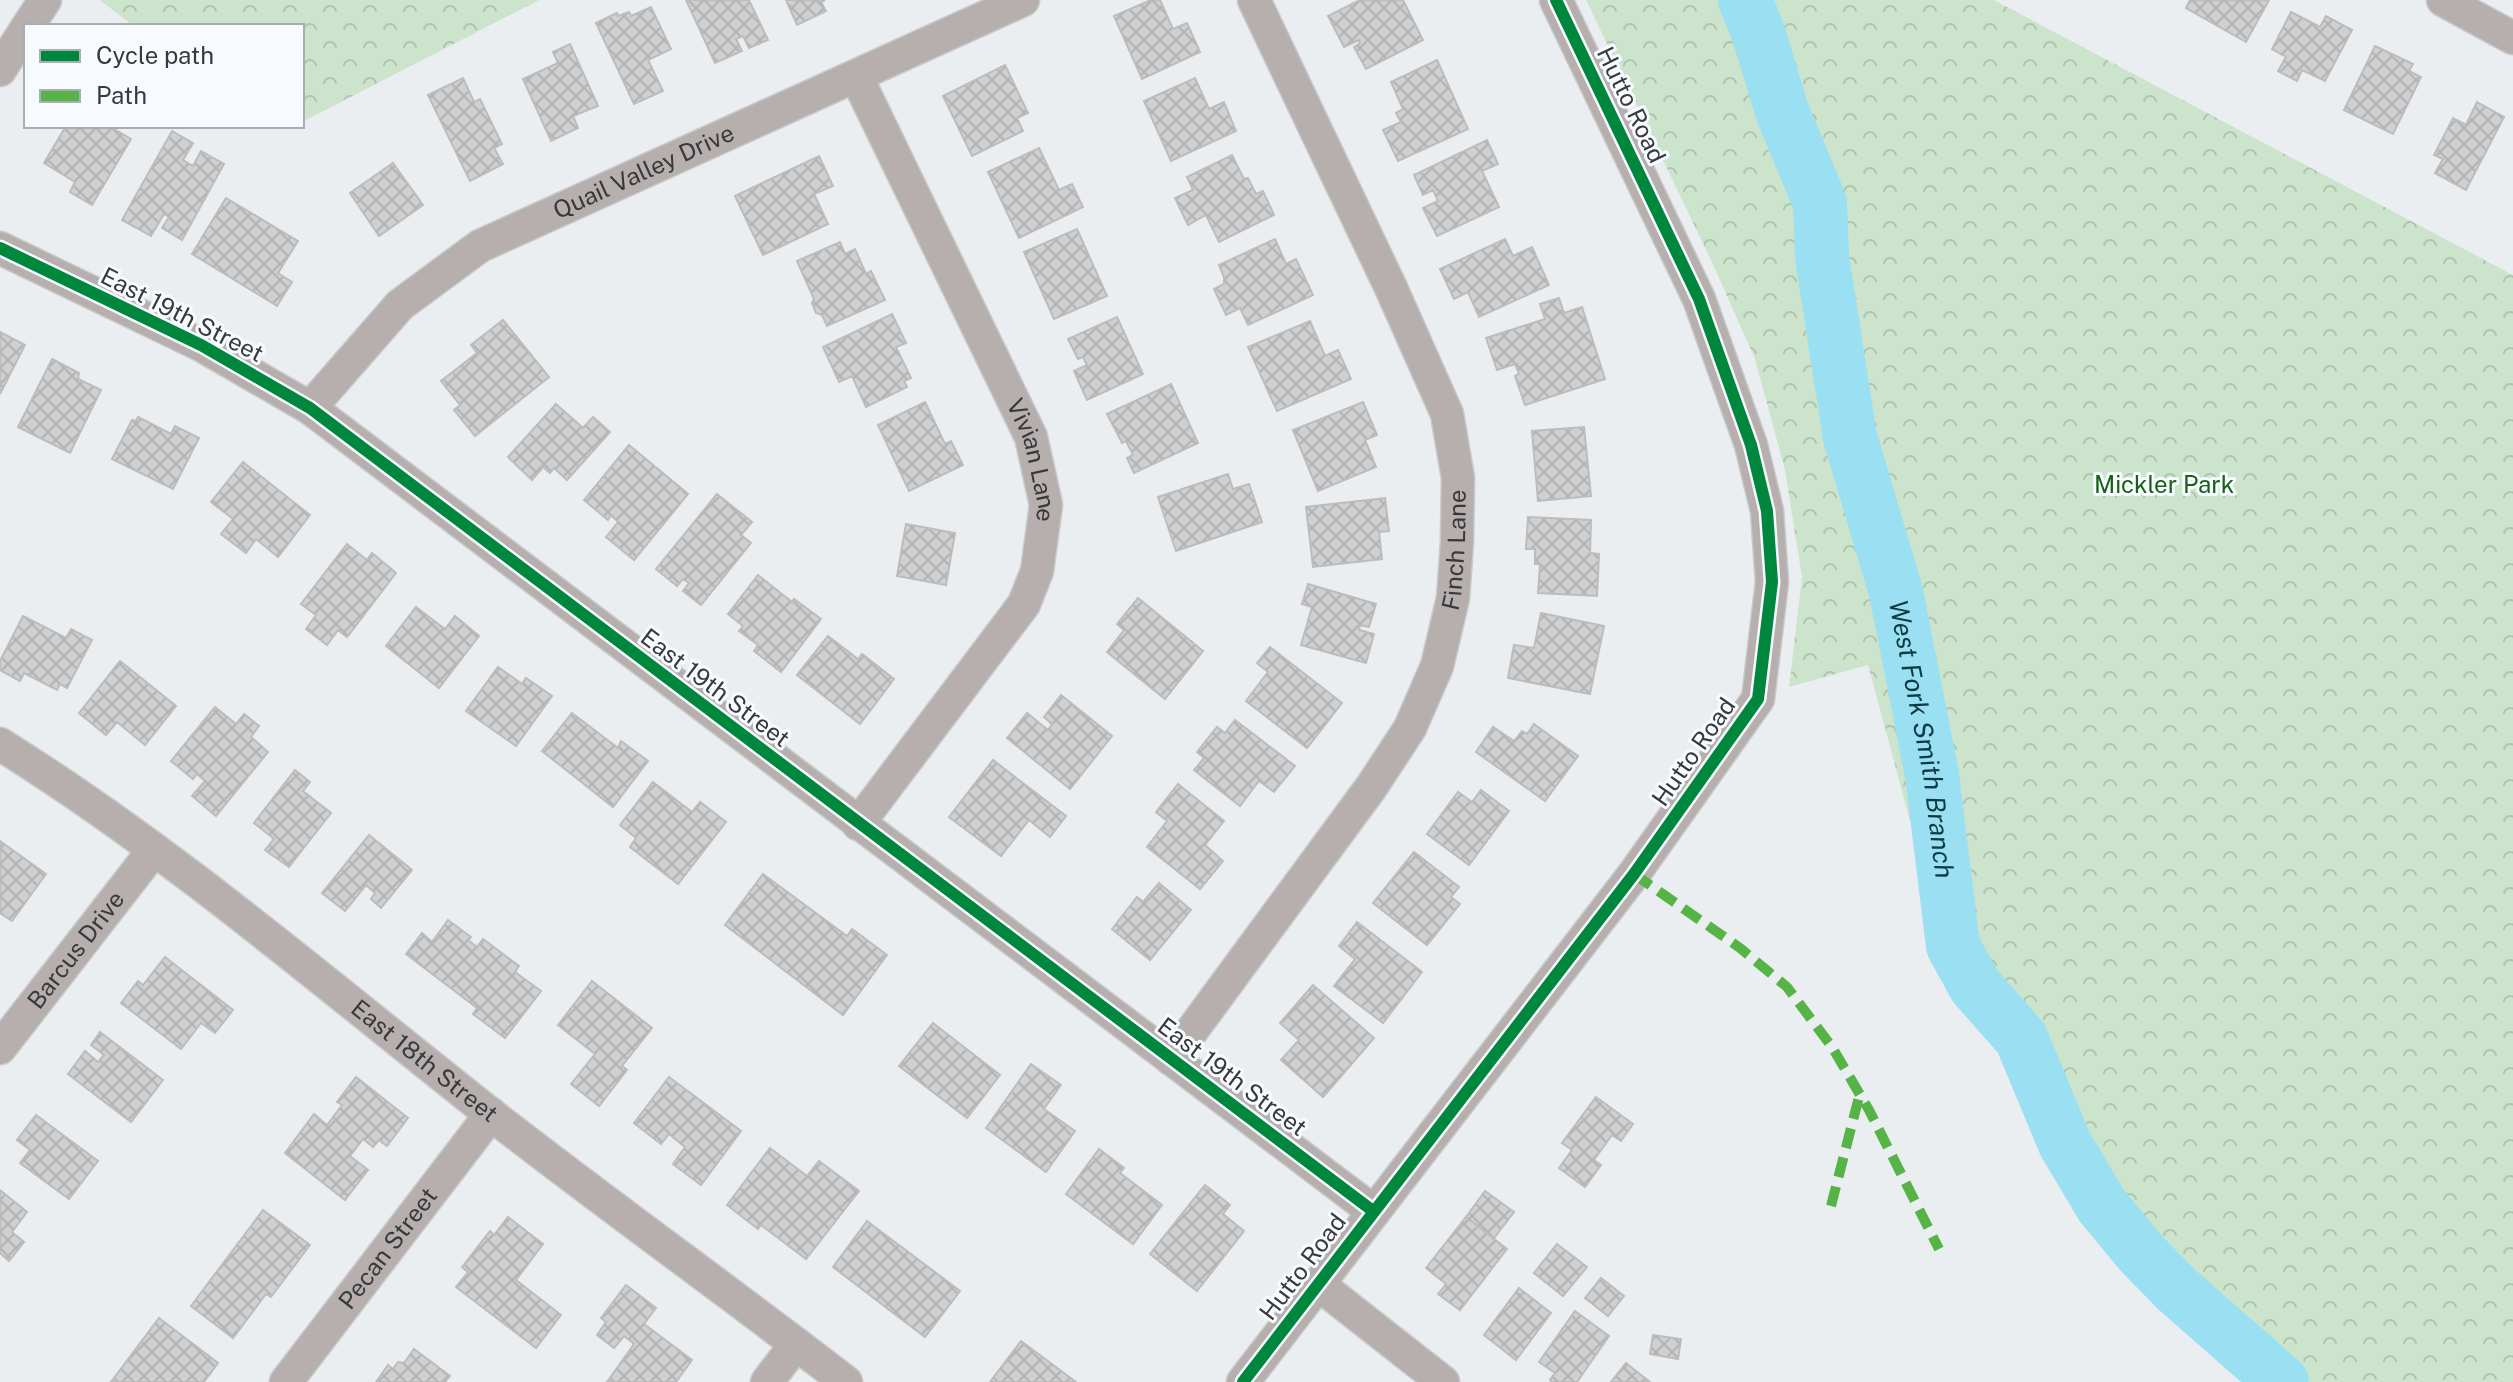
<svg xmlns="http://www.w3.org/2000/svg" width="2513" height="1382" font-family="'Public Sans',sans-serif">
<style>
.park{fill:url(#park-crowns)}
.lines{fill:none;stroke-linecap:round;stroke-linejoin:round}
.river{stroke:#9ae0f2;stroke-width:54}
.building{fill:url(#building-cross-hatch);stroke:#bcbcbc;stroke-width:2}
.minor-casing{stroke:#c8cacc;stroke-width:35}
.minor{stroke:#b6afad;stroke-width:32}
.quiet{stroke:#56b346;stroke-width:10;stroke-dasharray:20 10;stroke-linecap:butt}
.cycleway-casing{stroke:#f7faff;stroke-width:17}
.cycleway{stroke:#00873e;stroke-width:12}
.labels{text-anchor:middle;stroke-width:6;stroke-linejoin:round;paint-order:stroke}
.street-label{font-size:24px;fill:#37393c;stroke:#f7faff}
.park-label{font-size:24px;fill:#196014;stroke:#f7faff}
.water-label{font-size:26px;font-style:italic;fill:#0c3b45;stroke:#f7faff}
</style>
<defs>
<pattern id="park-crowns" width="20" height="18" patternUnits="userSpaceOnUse" patternTransform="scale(2)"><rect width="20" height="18" fill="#cbe4cb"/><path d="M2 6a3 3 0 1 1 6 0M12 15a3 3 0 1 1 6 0" fill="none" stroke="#afc4af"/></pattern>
<pattern id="building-cross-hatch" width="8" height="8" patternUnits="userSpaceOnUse" patternTransform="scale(2)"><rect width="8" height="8" fill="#d0d0d1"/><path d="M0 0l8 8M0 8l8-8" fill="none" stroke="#b3b3b4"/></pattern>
</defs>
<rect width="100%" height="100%" fill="#ebeef1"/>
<!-- park -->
<g class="park">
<path d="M100,0H539L302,122V26H133Z"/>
<path d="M1586,0H1994L2513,275V1382H2266L2110,1239L1952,976L1868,665L1789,687L1802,577L1785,470L1755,359L1711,260Z"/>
</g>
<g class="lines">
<!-- river -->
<path class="river" id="s1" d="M1745,0L1758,32L1782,111L1820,203L1822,257L1850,437L1896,592L1932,775L1953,946L1975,986L2021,1038L2065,1144L2102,1206L2141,1253L2176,1289L2282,1382"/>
</g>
<!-- building -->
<g class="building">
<path d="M686,0H749L768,40L749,48L743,36L736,39L742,51L715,63Z"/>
<path d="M786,0H825L821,2L826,11L797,25Z"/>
<path d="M1151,0H1160L1173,29L1187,23L1200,52L1142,79L1114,16Z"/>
<path d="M1360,0H1403L1423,40L1366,69L1354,47L1360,43L1359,40L1344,47L1328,16Z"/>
<path d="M2190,0H2269L2246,42L2186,8Z"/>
<path d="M651,7L671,49L648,60L663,91L634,104L596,23L617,13L618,16L629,12L631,16Z"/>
<path d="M2291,12L2320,27L2326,16L2352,30L2325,81L2302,70L2297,81L2278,71L2286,57L2272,49Z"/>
<path d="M570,44L598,106L573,116L578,128L551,141L523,79L558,63L553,52Z"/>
<path d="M2375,46L2413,64L2409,71L2421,77L2393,134L2344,110Z"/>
<path d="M1437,60L1468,129L1398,161L1383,130L1401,122L1396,113L1403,109L1391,82Z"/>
<path d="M1005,65L1028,113L1017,118L1023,131L972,156L943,96Z"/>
<path d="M463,78L474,102L480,99L502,144L494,148L503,164L470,181L428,95Z"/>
<path d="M1195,78L1209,109L1224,102L1236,131L1171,161L1144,101Z"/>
<path d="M2477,102L2504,117L2466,190L2435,173L2443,159L2434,155L2453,118L2466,125Z"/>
<path d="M66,126H109L131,139L92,205L70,192L75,182L44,163Z"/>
<path d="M172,131L193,143L183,160L193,166L201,151L224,164L182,240L162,228L169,217L164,214L151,236L122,220Z"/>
<path d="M1487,140L1498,164L1482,171L1499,207L1437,236L1423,208L1438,201L1433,190L1423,195L1414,175Z"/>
<path d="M1039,148L1059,190L1072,184L1083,207L1019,238L988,172Z"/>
<path d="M1232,155L1244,179L1248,178L1256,194L1263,191L1274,215L1219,242L1206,215L1188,225L1175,198L1193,190L1187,177Z"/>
<path d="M819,156L833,186L814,194L828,224L763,255L735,196Z"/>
<path d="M393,163L423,205L379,236L350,193Z"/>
<path d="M226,198L298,241L278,273L292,282L277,306L192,254Z"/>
<path d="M1077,229L1107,296L1054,319L1024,252Z"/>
<path d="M1275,239L1286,264L1296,259L1313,295L1248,325L1240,308L1226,315L1214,289L1224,284V277L1219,265Z"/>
<path d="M1505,239L1513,256L1532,247L1549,285L1479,317L1468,292L1454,299L1440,269Z"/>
<path d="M840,242L845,254L855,249L866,274L871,271L885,300L827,326L822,315L816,313L812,303L814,299L797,261Z"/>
<path d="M1559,298L1564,313L1582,307L1605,379L1525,405L1515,376L1519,374L1515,364L1497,370L1486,338L1545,319L1540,304Z"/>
<path d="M892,314L906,343L896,347L911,378L904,381L907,387L866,407L852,376L839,382L823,347Z"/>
<path d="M1117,317L1143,374L1087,400L1074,371L1087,365L1083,357L1078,359L1068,339Z"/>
<path d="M503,320L549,377L475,436L454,410L460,405L441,381L477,353L471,345Z"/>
<path d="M1310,321L1325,356L1338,350L1351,379L1277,411L1248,347Z"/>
<path d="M0,332L25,345L0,394Z"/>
<path d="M52,359L79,373L78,379L101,390L70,453L18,427Z"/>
<path d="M1171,384L1198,443L1134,473L1127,458L1133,455L1126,441L1122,443L1107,414Z"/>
<path d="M925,402L945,444L951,441L963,465L909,491L878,425Z"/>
<path d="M1363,402L1377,435L1365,440L1376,467L1318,491L1293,430Z"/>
<path d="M556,404L583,428L593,417L610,432L567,480L554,468L550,473L543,467L532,480L508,457Z"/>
<path d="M138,417L171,434L175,426L199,438L173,489L112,459L132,420L136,421Z"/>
<path d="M1584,427L1591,496L1538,501L1532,431Z"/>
<path d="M629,445L688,494L634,560L606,537L618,522L611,515L608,520L584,500Z"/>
<path d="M243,462L310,515L278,557L256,539L246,553L221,534L233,519L211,502Z"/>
<path d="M1228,474L1233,489L1249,484L1262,522L1176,551L1158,497Z"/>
<path d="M717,494L752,522L741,535L751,543L701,605L683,591L689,583L683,579L677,586L656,569Z"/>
<path d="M1385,498L1389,531L1379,532L1382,559L1313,567L1306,507Z"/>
<path d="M1528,517L1591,520L1590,553L1599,554L1597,596L1538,593L1540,564H1535V549H1526Z"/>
<path d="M906,524L955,533L946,585L897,576Z"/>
<path d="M347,544L367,560L372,553L396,573L347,637L338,630L327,645L306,629L316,615L301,604Z"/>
<path d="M758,575L792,602L794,599L821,619L781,672L754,651L758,645L739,631L743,626L728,614Z"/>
<path d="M1308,584L1376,604L1369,627L1360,625L1359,630L1374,634L1366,663L1301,645L1312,607L1302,604Z"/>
<path d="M1138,598L1203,651L1165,699L1107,652L1124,630L1117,624Z"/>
<path d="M416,607L445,629L455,616L479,636L439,688L386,646Z"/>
<path d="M1541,613L1604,626L1590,694L1508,678L1514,645L1534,648Z"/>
<path d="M23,616L66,638L71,629L92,640L67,688L60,684L57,690L24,673L20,681L0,670V661Z"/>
<path d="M828,636L858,659L862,654L894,679L860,724L797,675Z"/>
<path d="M1270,647L1342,703L1307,748L1246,701L1268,672L1257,663Z"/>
<path d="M120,661L176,706L145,745L117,722L106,735L79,713Z"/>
<path d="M498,667L522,684L526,678L552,696L516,746L466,711Z"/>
<path d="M1061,695L1112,736L1070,789L1007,738L1027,713L1048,730L1052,724L1044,717Z"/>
<path d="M215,707L236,724L244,714L259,726L251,737L268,752L216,816L192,796L205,781L197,774L193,779L171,761Z"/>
<path d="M572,713L618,748L621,741L648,761L613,807L542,751Z"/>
<path d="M1235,720L1295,766L1274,792L1259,781L1240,806L1194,770L1204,758L1197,752L1217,727L1225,733Z"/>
<path d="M1534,724L1578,756L1545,801L1476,752L1493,727L1514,741L1522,731L1527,734Z"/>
<path d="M993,760L1066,816L1050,837L1029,820L1001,856L949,817Z"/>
<path d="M295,770L310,782L303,791L331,813L289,867L265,850L274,839L254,823Z"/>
<path d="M653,782L692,812L700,802L726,822L678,884L630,847L636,838L620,825Z"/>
<path d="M1178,784L1224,821L1205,845L1223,861L1200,889L1147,847L1167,821L1156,812Z"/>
<path d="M1481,790L1509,811L1469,865L1427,834L1458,792L1472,802Z"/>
<path d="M369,835L412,870L381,908L371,899L375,893L366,885L345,911L322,893Z"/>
<path d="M0,841L46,874L12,921L0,913Z"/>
<path d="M1414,852L1459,887L1451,897L1460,904L1427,945L1373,903Z"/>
<path d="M763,874L847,936L852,929L887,955L843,1015L725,925Z"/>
<path d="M1159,883L1191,910L1150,960L1112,929L1137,897L1143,902Z"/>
<path d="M448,920L471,937L468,940L477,947L483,939L519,966L515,972L541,991L505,1038L473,1014L477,1008L406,954L422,933L432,942Z"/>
<path d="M1357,922L1422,972L1383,1023L1334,986L1355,959L1339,946Z"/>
<path d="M165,957L233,1010L215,1033L201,1023L181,1049L121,1003L138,981L143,985Z"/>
<path d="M592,981L652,1028L622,1066L627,1070L599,1106L571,1084L595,1054L558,1025Z"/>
<path d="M1313,985L1374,1038L1323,1097L1281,1060L1299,1040L1280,1023Z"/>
<path d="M933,1023L1000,1075L967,1118L899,1066Z"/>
<path d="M100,1032L163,1080L131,1122L68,1074L85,1051L98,1062L104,1055L91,1045Z"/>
<path d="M1031,1064L1061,1085L1044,1109L1075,1131L1046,1172L986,1128Z"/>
<path d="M356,1077L408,1118L387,1146L379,1140L373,1147L363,1139L350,1156L368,1170L345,1200L285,1153L314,1114L327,1125L342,1105L337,1102Z"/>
<path d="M669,1077L741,1131L701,1185L673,1164L685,1147L669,1134L661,1144L634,1123Z"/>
<path d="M1596,1097L1633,1124L1621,1141L1612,1135L1594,1160L1601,1165L1585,1187L1559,1168L1572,1150L1562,1143Z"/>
<path d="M36,1115L98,1161L69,1199L20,1163L30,1150L17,1140Z"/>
<path d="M770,1148L807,1176L819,1161L859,1191L806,1259L761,1225L758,1229L727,1205Z"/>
<path d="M1099,1149L1124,1168L1120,1173L1162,1205L1133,1244L1066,1194Z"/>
<path d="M1205,1185L1230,1205L1223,1214L1244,1231L1197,1291L1150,1254Z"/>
<path d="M0,1190L27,1212L12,1232L24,1242L9,1261L0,1253Z"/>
<path d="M1485,1191L1514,1212L1494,1238L1466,1217Z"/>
<path d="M263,1210L310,1245L271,1297L266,1294L233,1338L191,1306Z"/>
<path d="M508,1217L543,1244L516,1280L561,1315L536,1348L456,1287L468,1272L462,1267L490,1231L494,1235Z"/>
<path d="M1466,1217L1507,1249L1460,1310L1438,1294L1446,1284L1426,1268Z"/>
<path d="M867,1221L960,1291L925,1337L833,1267Z"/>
<path d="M1557,1244L1587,1267L1563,1296L1534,1273Z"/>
<path d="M1601,1278L1624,1296L1608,1316L1585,1298Z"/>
<path d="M626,1285L656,1308L644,1324L692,1360L676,1382H607L634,1344L624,1336L614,1348L597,1335L606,1322L601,1318Z"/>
<path d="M1519,1288L1551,1313L1516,1360L1484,1335Z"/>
<path d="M1575,1311L1609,1336L1577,1382H1552L1550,1380L1555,1373L1539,1362Z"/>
<path d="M159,1318L218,1363L204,1382H111Z"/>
<path d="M1653,1335L1681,1339L1678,1359L1650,1354Z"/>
<path d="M1021,1341L1076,1382H990Z"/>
<path d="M414,1349L450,1376L445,1382H376L388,1365L393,1369L398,1362L404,1363Z"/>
<path d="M1626,1363L1650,1382H1611Z"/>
</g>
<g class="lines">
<defs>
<g id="minor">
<path d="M2443,0L2513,38"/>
<path d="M28,26L45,0"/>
<path d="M0,70L26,29"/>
<path id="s2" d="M856,76L1031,437L1046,505L1037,571L1024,604L858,824"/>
<path d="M0,248L201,345L310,408L1373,1211"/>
<path id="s3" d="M310,408L400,305L480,246L1023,0"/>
<path id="s4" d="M0,744C173,852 328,986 488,1112C606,1204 728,1291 846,1382"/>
<path id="s5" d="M0,1048L153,851"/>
<path id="s6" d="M1171,1059L1372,786L1410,728L1437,666L1453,598L1457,542L1458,478L1447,414L1391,288L1254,0"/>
<path d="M1318,1284L1443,1382"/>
<path id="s7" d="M286,1382L491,1114"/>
<path d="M767,1382L796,1344"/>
<path d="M1243,1382L1634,874L1758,699L1772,582L1767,511L1751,445L1699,299L1556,0"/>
</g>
</defs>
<!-- minor casing -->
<use href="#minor" class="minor-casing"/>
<!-- minor -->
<use href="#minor" class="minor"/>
<!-- quiet -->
<g class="quiet">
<path d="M1634,874L1740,948L1787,987L1832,1047L1869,1110L1939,1249"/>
<path d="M1831,1206L1860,1093"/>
</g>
<defs>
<g id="cycleway">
<path d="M0,248L201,345L310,408L1373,1211"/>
<path d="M1243,1382L1634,874L1758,699L1772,582L1767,511L1751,445L1699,299L1556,0"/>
</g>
</defs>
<!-- cycleway casing -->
<use href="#cycleway" class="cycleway-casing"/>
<!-- cycleway -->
<use href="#cycleway" class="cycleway"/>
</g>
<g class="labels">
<!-- street labels -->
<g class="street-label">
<text transform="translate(1631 105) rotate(64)" y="8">Hutto Road</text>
<text dy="8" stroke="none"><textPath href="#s3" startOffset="416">Quail Valley Drive</textPath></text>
<text transform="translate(182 315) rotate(27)" y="8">East 19th Street</text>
<text dy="8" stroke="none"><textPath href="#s2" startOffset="424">Vivian Lane</textPath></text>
<text dy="8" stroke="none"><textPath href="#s6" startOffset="594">Finch Lane</textPath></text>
<text transform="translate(715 688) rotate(37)" y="8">East 19th Street</text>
<text transform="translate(1694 752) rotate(-55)" y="8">Hutto Road</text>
<text dy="8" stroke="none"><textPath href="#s5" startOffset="124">Barcus Drive</textPath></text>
<text dy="8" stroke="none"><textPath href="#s4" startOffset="530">East 18th Street</textPath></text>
<text transform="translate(1232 1077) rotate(37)" y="8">East 19th Street</text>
<text dy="8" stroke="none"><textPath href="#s7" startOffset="168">Pecan Street</textPath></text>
<text transform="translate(1303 1267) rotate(-53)" y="8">Hutto Road</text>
</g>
<!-- park labels -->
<g class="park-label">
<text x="2164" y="493">Mickler Park</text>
</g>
<!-- water labels -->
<g class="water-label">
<text dy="9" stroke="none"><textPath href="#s1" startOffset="764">West Fork Smith Branch</textPath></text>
</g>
</g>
<!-- legend -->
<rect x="24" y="24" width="280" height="104" fill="#f7faff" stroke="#aaadb1" stroke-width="2"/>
<rect x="40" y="50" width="40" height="12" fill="#00873e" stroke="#aaadb1" stroke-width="2"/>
<text x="96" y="64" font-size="24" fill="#37393c">Cycle path</text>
<rect x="40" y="90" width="40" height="12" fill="#56b346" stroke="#aaadb1" stroke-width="2"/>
<text x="96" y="104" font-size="24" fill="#37393c">Path</text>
</svg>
